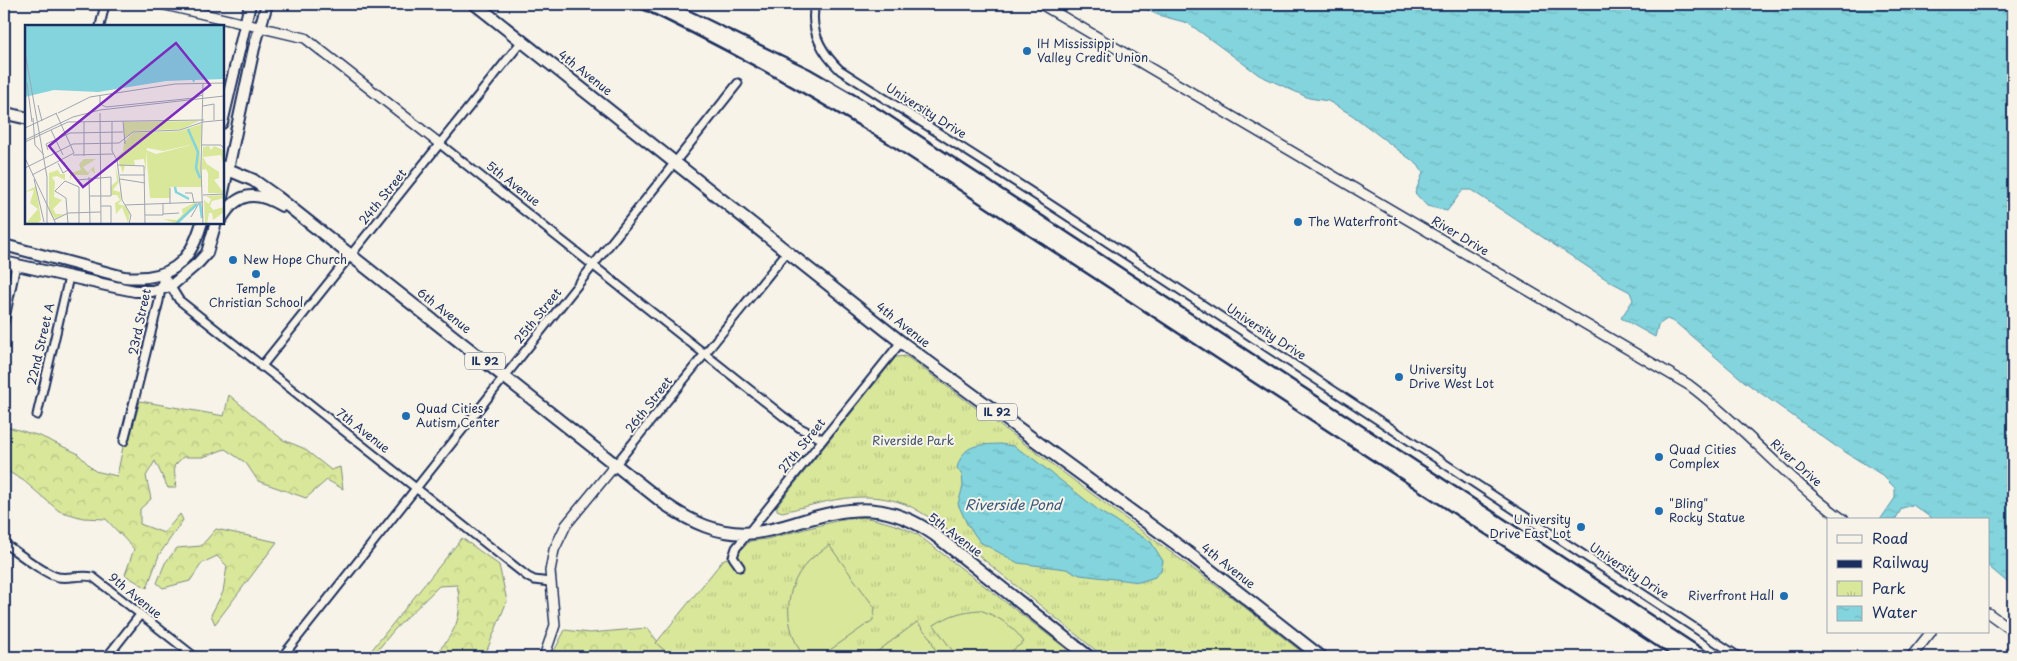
<svg xmlns="http://www.w3.org/2000/svg" width="2017" height="661" font-family="'Playpen Sans',sans-serif">
<style>
.forest{fill:url(#forest-crowns);stroke:#7a8b7c}
.park{fill:url(#park-tufts);stroke:#7a8b7c}
.pitch{fill:#d9e79a;stroke:#7a8b7c}
.water{fill:url(#water-ripples);stroke:#5992aa}
.lines{fill:none;stroke-linecap:round;stroke-linejoin:round}
.minor-casing{stroke:#1b2f5e;stroke-width:11}
.tertiary-casing{stroke:#1b2f5e;stroke-width:12}
.secondary-casing{stroke:#1b2f5e;stroke-width:14}
.primary-casing{stroke:#1b2f5e;stroke-width:15}
.minor{stroke:#f7f3e8;stroke-width:7}
.tertiary{stroke:#f7f3e8;stroke-width:9}
.secondary{stroke:#f7f3e8;stroke-width:10}
.primary{stroke:#f7f3e8;stroke-width:11}
.rail{stroke:#1b2f5e;stroke-width:2.5}
.poi-dot{fill:#1f6fb2;stroke:#f7f3e8;stroke-width:2}
.labels{text-anchor:middle;stroke-width:4;stroke-linejoin:round;paint-order:stroke}
.shield{fill:#f7f3e8;stroke:#5d6a87;stroke-width:1}
.shield-label{font-size:11px;font-weight:bold;fill:#1b2f5e}
.poi-label{font-size:12px;fill:#1b2f5e;stroke:#f7f3e8;text-anchor:start}
.street-label{font-size:12px;fill:#1b2f5e;stroke:#f7f3e8}
.park-label{font-size:12px;fill:#41546a;stroke:#f7f3e8}
.water-label{font-size:14px;font-style:italic;fill:#35587e;stroke:#f7f3e8}
.inset-river{fill:none;stroke:#83d4dc;stroke-width:2.5}
.inset-road{fill:none;stroke:#9fa5b1;stroke-width:1}
.view{fill:#7b2cbf;fill-opacity:0.15;stroke:#7b2cbf;stroke-width:2.5}
.inset-edge{fill:none;stroke:#1b2f5e;stroke-width:2.5}
</style>
<defs>
<pattern id="forest-crowns" width="20" height="18" patternUnits="userSpaceOnUse" patternTransform="scale(1.25)"><rect width="20" height="18" fill="#d9e79a"/><path d="M2 6a3 3 0 1 1 6 0M12 15a3 3 0 1 1 6 0" fill="none" stroke="#bac687"/></pattern>
<pattern id="park-tufts" width="24" height="20" patternUnits="userSpaceOnUse" patternTransform="scale(1.25)"><rect width="24" height="20" fill="#d9e79a"/><path d="M3 7l-1-3M5 7V3M7 7l1-3M15 17l-1-3M17 17v-4M19 17l1-3" fill="none" stroke="#bac687"/></pattern>
<pattern id="water-ripples" width="26" height="14" patternUnits="userSpaceOnUse" patternTransform="scale(1.25)"><rect width="26" height="14" fill="#83d4dc"/><path d="M2 4q2-2 4 0t4 0M15 11q2-2 4 0t4 0" fill="none" stroke="#71b6bf"/></pattern>
</defs>
<rect width="100%" height="100%" fill="#f7f3e8"/>
<filter id="ink" filterUnits="userSpaceOnUse"><feTurbulence type="fractalNoise" baseFrequency=".02" numOctaves="2"/><feDisplacementMap in="SourceGraphic" scale="10" xChannelSelector="R" yChannelSelector="G"/><feConvolveMatrix kernelMatrix="1 2 1 2 8 2 1 2 1" color-interpolation-filters="sRGB"/></filter>
<g filter="url(#ink)">
<!-- forest -->
<g class="forest">
<path d="M229,395L283,440L303,448L331,470L340,467L343,489L327,480L306,498L258,481L246,463L225,449L203,457H183L174,466L176,488H168L155,461L146,476L151,499L140,509V524L164,533L180,514L183,520L159,555L147,588L125,575L134,549L106,519L83,518L59,511L24,481L4,469V426L40,436L77,453L95,471L117,476L123,447L129,441L140,401L224,416Z"/>
<path d="M216,529L277,542L215,624L211,615L223,592L227,566L217,556L202,563L190,581L163,588L157,583L165,563L177,548L201,546Z"/>
<path d="M462,538L499,565L507,601L485,655L478,657H433C455,633 464,618 457,585L439,586L394,630L372,657H366Z"/>
<path d="M647,628L670,657H551L565,630L590,633Z"/>
</g>
<!-- park -->
<g class="park">
<path d="M906,356L1238,602L1308,657H1104L936,521C926,516 915,508 905,504C861,488 824,503 782,512L777,510V506L896,357Z"/>
<path d="M863,517C883,521 900,525 918,535L1077,657H672L656,643L724,559L737,556L740,551L750,541L767,539L836,521Z"/>
</g>
<!-- pitch -->
<g class="pitch">
<path d="M829,545L875,608L873,620L820,657H804C784,628 782,590 807,563C813,556 822,551 829,545Z"/>
<path d="M980,610C999,617 1012,625 1024,642L1003,657H957L934,625C950,615 962,611 980,610Z"/>
<path d="M917,622L931,639L938,657H870Z"/>
</g>
<!-- water -->
<g class="water">
<path d="M1135,4H2013V587L1988,566V520H1934L1913,505L1902,508L1895,520H1880L1895,498V488L1882,475L1834,445L1745,382L1676,323L1667,319L1658,325L1655,337L1621,318L1633,300L1630,292L1609,281L1471,190H1463L1447,211L1427,206L1415,193L1423,173L1418,165L1352,115L1328,101L1309,98L1259,75L1188,23L1158,15Z"/>
<path d="M1000,444L1013,446L1031,457L1102,513L1151,542L1163,561L1161,570L1155,577L1140,582L1080,575L1066,569L1018,563L980,542L967,524L958,504L963,486L962,475L957,468C964,443 978,445 1000,444Z"/>
</g>
<g class="lines">
<defs>
<g id="minor">
<path d="M815,4C809,30 822,53 840,70L1028,190L1739,657"/>
<path d="M100,26L105,4"/>
<path d="M440,144L783,416L800,428L822,439"/>
<path d="M163,274L179,300L528,577L534,580L550,582"/>
<path d="M4,323L16,265"/>
<path d="M261,367L522,41"/>
<path d="M37,415L69,277"/>
<path d="M124,441L159,301L163,274"/>
<path d="M616,464L787,252"/>
<path d="M4,543C17,552 44,574 58,577C70,579 81,574 93,577L195,657"/>
<path d="M740,567L733,557L736,548L901,342"/>
<path d="M107,657L140,615"/>
<path d="M282,657L738,83"/>
</g>
<g id="tertiary">
<path d="M161,4L305,38L440,144"/>
<path d="M1041,4L1689,385C1744,426 1788,481 1844,520"/>
<path d="M1988,613L2013,631"/>
<path d="M544,657L555,625L550,571L554,550L566,525L616,464"/>
<path d="M1911,657L1931,632"/>
</g>
<g id="secondary">
<path d="M222,123L250,4"/>
<path d="M222,197L254,48L267,4"/>
<path d="M222,218C238,191 257,191 282,206"/>
<path d="M4,245L124,277C168,281 190,265 202,222"/>
<path d="M4,262L115,287L135,291H152L171,286L198,263L207,253L216,222"/>
</g>
<g id="primary">
<path d="M475,4L901,342L1187,552L1321,657"/>
<path d="M4,113L26,118"/>
<path d="M222,167L253,180L277,197L665,504C691,522 718,535 750,533C768,532 785,526 802,521C853,505 890,503 935,535L1089,657"/>
</g>
</defs>
<!-- minor casing -->
<use href="#minor" class="minor-casing"/>
<!-- tertiary casing -->
<use href="#tertiary" class="tertiary-casing"/>
<!-- secondary casing -->
<use href="#secondary" class="secondary-casing"/>
<!-- primary casing -->
<use href="#primary" class="primary-casing"/>
<!-- minor -->
<use href="#minor" class="minor"/>
<!-- tertiary -->
<use href="#tertiary" class="tertiary"/>
<!-- secondary -->
<use href="#secondary" class="secondary"/>
<!-- primary -->
<use href="#primary" class="primary"/>
<!-- rail -->
<g class="rail">
<path d="M632,4C719,44 801,91 883,140L1673,657"/>
<path d="M676,4L810,69L881,110L1715,657"/>
</g>
</g>
</g>
<!-- markers -->
<g class="poi-dot">
<circle cx="1027" cy="51" r="5"/>
<circle cx="1298" cy="222" r="5"/>
<circle cx="233" cy="260" r="5"/>
<circle cx="256" cy="274" r="5"/>
<circle cx="1399" cy="377" r="5"/>
<circle cx="406" cy="416" r="5"/>
<circle cx="1659" cy="457" r="5"/>
<circle cx="1659" cy="511" r="5"/>
<circle cx="1581" cy="527" r="5"/>
<circle cx="1784" cy="596" r="5"/>
</g>
<g class="labels">
<!-- shield labels -->
<g class="shield">
<rect x="465" y="352.5" width="40" height="17" rx="4"/>
<rect x="977" y="403.5" width="40" height="17" rx="4"/>
</g>
<g class="shield-label">
<text x="485" y="365">IL 92</text>
<text x="997" y="416">IL 92</text>
</g>
<!-- poi labels -->
<g class="poi-label">
<text x="1037" y="48">IH Mississippi<tspan x="1037" dy="14">Valley Credit Union</tspan></text>
<text x="1308" y="226">The Waterfront</text>
<text x="243" y="264">New Hope Church</text>
<text x="256" y="293" text-anchor="middle">Temple<tspan x="256" dy="14">Christian School</tspan></text>
<text x="1409" y="374">University<tspan x="1409" dy="14">Drive West Lot</tspan></text>
<text x="416" y="413">Quad Cities<tspan x="416" dy="14">Autism Center</tspan></text>
<text x="1669" y="454">Quad Cities<tspan x="1669" dy="14">Complex</tspan></text>
<text x="1669" y="508">"Bling"<tspan x="1669" dy="14">Rocky Statue</tspan></text>
<text x="1571" y="524" text-anchor="end">University<tspan x="1571" dy="14">Drive East Lot</tspan></text>
<text x="1774" y="600" text-anchor="end">Riverfront Hall</text>
</g>
<!-- street labels -->
<g class="street-label">
<text transform="translate(585 73) rotate(38)" y="4">4th Avenue</text>
<text transform="translate(926 111) rotate(32)" y="4">University Drive</text>
<text transform="translate(513 184) rotate(38)" y="4">5th Avenue</text>
<text transform="translate(383 197) rotate(-51)" y="4">24th Street</text>
<text transform="translate(1460 236) rotate(31)" y="4">River Drive</text>
<text transform="translate(444 311) rotate(38)" y="4">6th Avenue</text>
<text transform="translate(538 316) rotate(-51)" y="4">25th Street</text>
<text transform="translate(140 322) rotate(-78)" y="4">23rd Street</text>
<text transform="translate(903 325) rotate(38)" y="4">4th Avenue</text>
<text transform="translate(1266 332) rotate(33)" y="4">University Drive</text>
<text transform="translate(41 344) rotate(-77)" y="4">22nd Street A</text>
<text transform="translate(649 405) rotate(-52)" y="4">26th Street</text>
<text transform="translate(363 431) rotate(38)" y="4">7th Avenue</text>
<text transform="translate(802 446) rotate(-51)" y="4">27th Street</text>
<text transform="translate(1796 463) rotate(42)" y="4">River Drive</text>
<text transform="translate(955 535) rotate(37)" y="4">5th Avenue</text>
<text transform="translate(1228 566) rotate(38)" y="4">4th Avenue</text>
<text transform="translate(1629 571) rotate(33)" y="4">University Drive</text>
<text transform="translate(135 596) rotate(39)" y="4">9th Avenue</text>
</g>
<!-- park labels -->
<g class="park-label">
<text x="913" y="445">Riverside Park</text>
</g>
<!-- water labels -->
<g class="water-label">
<text x="1013" y="510">Riverside Pond</text>
</g>
</g>
<!-- overview -->
<g transform="translate(25 25)">
<rect width="199" height="199" fill="#f7f3e8"/>
<path d="M184,121L186,125L189,121L198,125L199,142L196,130L178,132L182,139L194,147V153L189,155L199,168H183V148L181,144L177,145V139L178,122ZM97,127H121V147L119,134L109,135L110,140H100L98,148L92,132ZM59,134H71L58,142L63,148L69,141L70,149L66,145L63,150H47L45,155V148L56,145L54,139ZM90,139L94,157L88,165L95,167V158L96,176L93,179L100,181L105,188L103,198L97,182L91,189L90,178L95,175L92,170H86V161L92,156ZM33,145L35,149H40V155L32,151L27,152L30,157L29,172L37,175L28,184L31,189H39L30,194L24,186V148ZM11,161L16,195L12,199H0L13,184L5,178L9,165L0,167ZM199,170V173L187,176L185,181L188,185L199,182V187L188,195L187,188H184L182,199L180,198L179,175L184,179L186,174L181,171ZM169,178H173L153,199L138,194L152,195L158,189L157,184Z" fill="#d9e79a"/>
<path d="M166,120L175,127L177,162H145V173H125L121,125L131,129Z" fill="#d9e79a"/>
<path d="M174,96L157,104L110,106L99,113V97ZM177,99L175,127L165,120L138,126L122,123L121,128H98L99,117L108,108L155,106Z" fill="#d9e79a"/>
<path d="M0,0H199V54L170,55L169,58L167,55L141,56L73,67L29,65L0,72Z" fill="#83d4dc"/>
<path class="inset-river" d="M54,0L99,59M3,28L100,59M8,65L58,56L95,59M163,104L173,127L171,143L175,153M150,162L151,167L164,174M175,178L177,193M151,199L172,179"/>
<path class="inset-road" d="M0,27L22,152V199M2,58L7,97M178,58L176,143L178,199M75,70V79L81,82L169,73L177,70M13,80L17,96M178,81L189,79V95M33,88L65,72L150,59L199,58M75,88L76,199M8,93L10,120L19,130M98,96L100,119M59,97V131M87,97V126L92,135L97,175L106,190L104,199M0,103L32,88M26,105L38,130M0,115L48,92L75,85L199,71M0,117L43,97L179,95M177,120H196L199,124M23,125L21,119L45,108L98,107M48,130L88,129M0,133L31,199M33,138L38,148L43,145L39,137M93,140L119,141L120,199M0,143L48,119L94,118L108,107L155,105L178,97L199,95M7,150L49,128L31,88M95,150H120M64,152L65,199M9,154L19,197M95,154L120,158M52,155L86,152V171H65M160,168H167L169,178M178,170L199,169M145,179V163M100,180L178,177M76,181H86V198M138,189L154,188M120,190H138V179M166,192L174,178M29,195L43,188L76,187M43,199L41,173L30,166L40,156L54,162V199M76,199H100"/>
<path class="view" d="M151,18L185,60L58,162L24,121Z"/>
<rect width="199" height="199" class="inset-edge"/>
</g>
<!-- margin -->
<rect width="2017" height="661" fill="none" stroke="#f7f3e8" stroke-width="20"/>
<rect x="10" y="10" width="1997" height="641" fill="none" stroke="#1b2f5e" stroke-width="2" filter="url(#ink)"/>
<!-- legend -->
<rect x="1827" y="518" width="162" height="115" fill="#f7f3e8" stroke="#9fa5b1"/>
<rect x="1837" y="535" width="25" height="8" fill="#f7f3e8" stroke="#9fa5b1"/>
<text x="1872" y="544" font-size="15" fill="#1b2f5e">Road</text>
<rect x="1837" y="560" width="25" height="8" fill="#1b2f5e" stroke="#9fa5b1"/>
<text x="1872" y="568" font-size="15" fill="#1b2f5e">Railway</text>
<rect x="1837" y="581" width="25" height="15" fill="url(#park-tufts)" stroke="#9fa5b1"/>
<text x="1872" y="594" font-size="15" fill="#1b2f5e">Park</text>
<rect x="1837" y="606" width="25" height="15" fill="url(#water-ripples)" stroke="#9fa5b1"/>
<text x="1872" y="618" font-size="15" fill="#1b2f5e">Water</text>
</svg>
